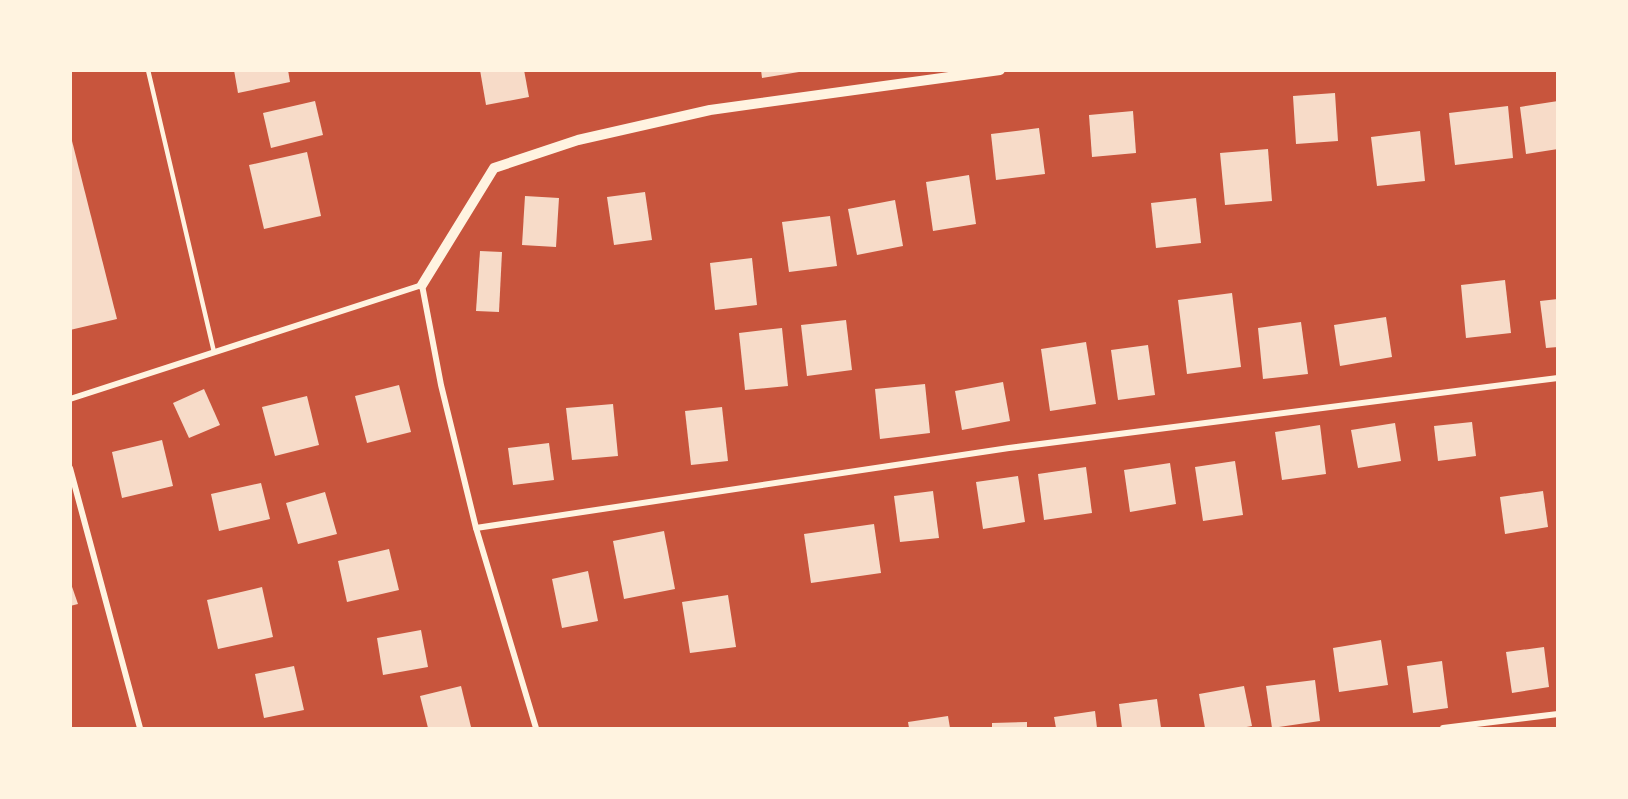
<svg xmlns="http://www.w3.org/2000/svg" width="1628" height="799" font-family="'DejaVu Sans',sans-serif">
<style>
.building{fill:#f7dbc8}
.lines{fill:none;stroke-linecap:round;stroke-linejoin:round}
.service{stroke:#fff3e0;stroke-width:4.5}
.minor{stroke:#fff3e0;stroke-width:6}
.tertiary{stroke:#fff3e0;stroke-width:10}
</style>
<rect width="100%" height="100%" fill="#c8553d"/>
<!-- building -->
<g class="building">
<path d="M234,70H288L290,82L238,93Z"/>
<path d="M480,70H524L529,97L486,105Z"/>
<path d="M761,70H799V72L762,78Z"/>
<path d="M1335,93L1338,141L1296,144L1293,96Z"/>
<path d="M315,101L323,135L271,148L263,113Z"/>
<path d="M1558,101V149L1526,154L1520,107Z"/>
<path d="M1508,106L1513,158L1455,165L1449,113Z"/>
<path d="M1133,111L1136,153L1092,157L1089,115Z"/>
<path d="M1039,128L1045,174L996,180L991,134Z"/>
<path d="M1420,131L1425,181L1377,186L1371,137Z"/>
<path d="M70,133L117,319L70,330Z"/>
<path d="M1268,149L1272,201L1225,205L1220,153Z"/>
<path d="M307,152L321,216L264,229L249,165Z"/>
<path d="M969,175L976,224L933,231L926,182Z"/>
<path d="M645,192L652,240L614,245L607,197Z"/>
<path d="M525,196L559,198L556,247L522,245Z"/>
<path d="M1196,198L1201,243L1156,248L1151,203Z"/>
<path d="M895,200L903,246L857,255L848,209Z"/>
<path d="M830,216L837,266L789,272L782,222Z"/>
<path d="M480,251L502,252L499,312L476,311Z"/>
<path d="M752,258L757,305L715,310L710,263Z"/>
<path d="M1505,280L1511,333L1466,338L1461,285Z"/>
<path d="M1232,293L1241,367L1187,374L1178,300Z"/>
<path d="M1558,299V347L1546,348L1540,301Z"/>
<path d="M1386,317L1392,357L1340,366L1334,325Z"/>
<path d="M846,320L852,370L807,376L801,325Z"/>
<path d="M1301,322L1308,374L1263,379L1258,328Z"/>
<path d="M782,328L788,386L745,390L739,333Z"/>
<path d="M1086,342L1096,404L1050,411L1041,349Z"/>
<path d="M1148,345L1155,395L1118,400L1111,350Z"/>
<path d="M1003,382L1010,421L962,430L955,391Z"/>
<path d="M925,384L930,433L880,439L875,389Z"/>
<path d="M399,385L411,432L367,443L355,396Z"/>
<path d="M204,389L220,425L189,438L173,403Z"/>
<path d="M307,396L319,445L275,456L262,407Z"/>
<path d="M613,404L618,456L572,460L566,408Z"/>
<path d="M722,407L728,461L691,465L685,411Z"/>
<path d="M1472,422L1476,456L1438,461L1434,426Z"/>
<path d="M1395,423L1401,461L1358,468L1351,430Z"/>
<path d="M1320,425L1326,474L1282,480L1275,432Z"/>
<path d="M162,440L173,486L122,498L112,452Z"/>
<path d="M549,443L554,480L513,485L508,448Z"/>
<path d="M1235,461L1243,515L1203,521L1195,467Z"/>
<path d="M1170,463L1176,504L1130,512L1124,470Z"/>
<path d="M1086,467L1092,513L1044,520L1038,474Z"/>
<path d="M1018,476L1025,522L983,529L976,482Z"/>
<path d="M261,483L270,519L219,531L211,494Z"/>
<path d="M933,491L939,538L900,542L894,496Z"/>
<path d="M1543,491L1548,527L1505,534L1500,497Z"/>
<path d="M325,492L337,534L298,544L286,503Z"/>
<path d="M874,524L881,573L811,583L804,534Z"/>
<path d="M664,531L675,589L624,599L613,541Z"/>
<path d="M389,549L399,590L347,602L338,561Z"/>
<path d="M588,571L598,621L562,628L552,579Z"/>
<path d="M70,581L78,604L70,606Z"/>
<path d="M262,587L273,637L218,649L207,600Z"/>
<path d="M728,595L736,647L690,653L682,602Z"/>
<path d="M421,630L428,667L383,675L377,638Z"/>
<path d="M1381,640L1388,685L1339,692L1333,648Z"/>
<path d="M1544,647L1549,687L1512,693L1506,652Z"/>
<path d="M1442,661L1448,708L1413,713L1407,666Z"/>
<path d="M294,666L304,710L264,718L255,674Z"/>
<path d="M1315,680L1320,721L1272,728L1266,686Z"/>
<path d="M461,686L471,727L428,728L420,696Z"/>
<path d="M1244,686L1252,726L1241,728H1205L1199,694Z"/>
<path d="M1157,699L1161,728H1122L1119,704Z"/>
<path d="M1095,711L1097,728H1056L1054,717Z"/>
<path d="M948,716L950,728H909L908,722Z"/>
<path d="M1027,722V728H992V723Z"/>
</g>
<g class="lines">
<!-- service -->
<path class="service" d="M148,70L214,352"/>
<!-- minor -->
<g class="minor">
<path d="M70,399L422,285L441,385L476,528L536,728"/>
<path d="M70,468L140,728"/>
<path d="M476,528L1009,448L1558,378"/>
<path d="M1443,728L1558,714"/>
</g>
<!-- tertiary -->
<path class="tertiary" d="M422,285L494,168L578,140L710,110L1000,70"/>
</g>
<!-- border -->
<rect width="1628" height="799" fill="none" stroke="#fff3e0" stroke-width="144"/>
</svg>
